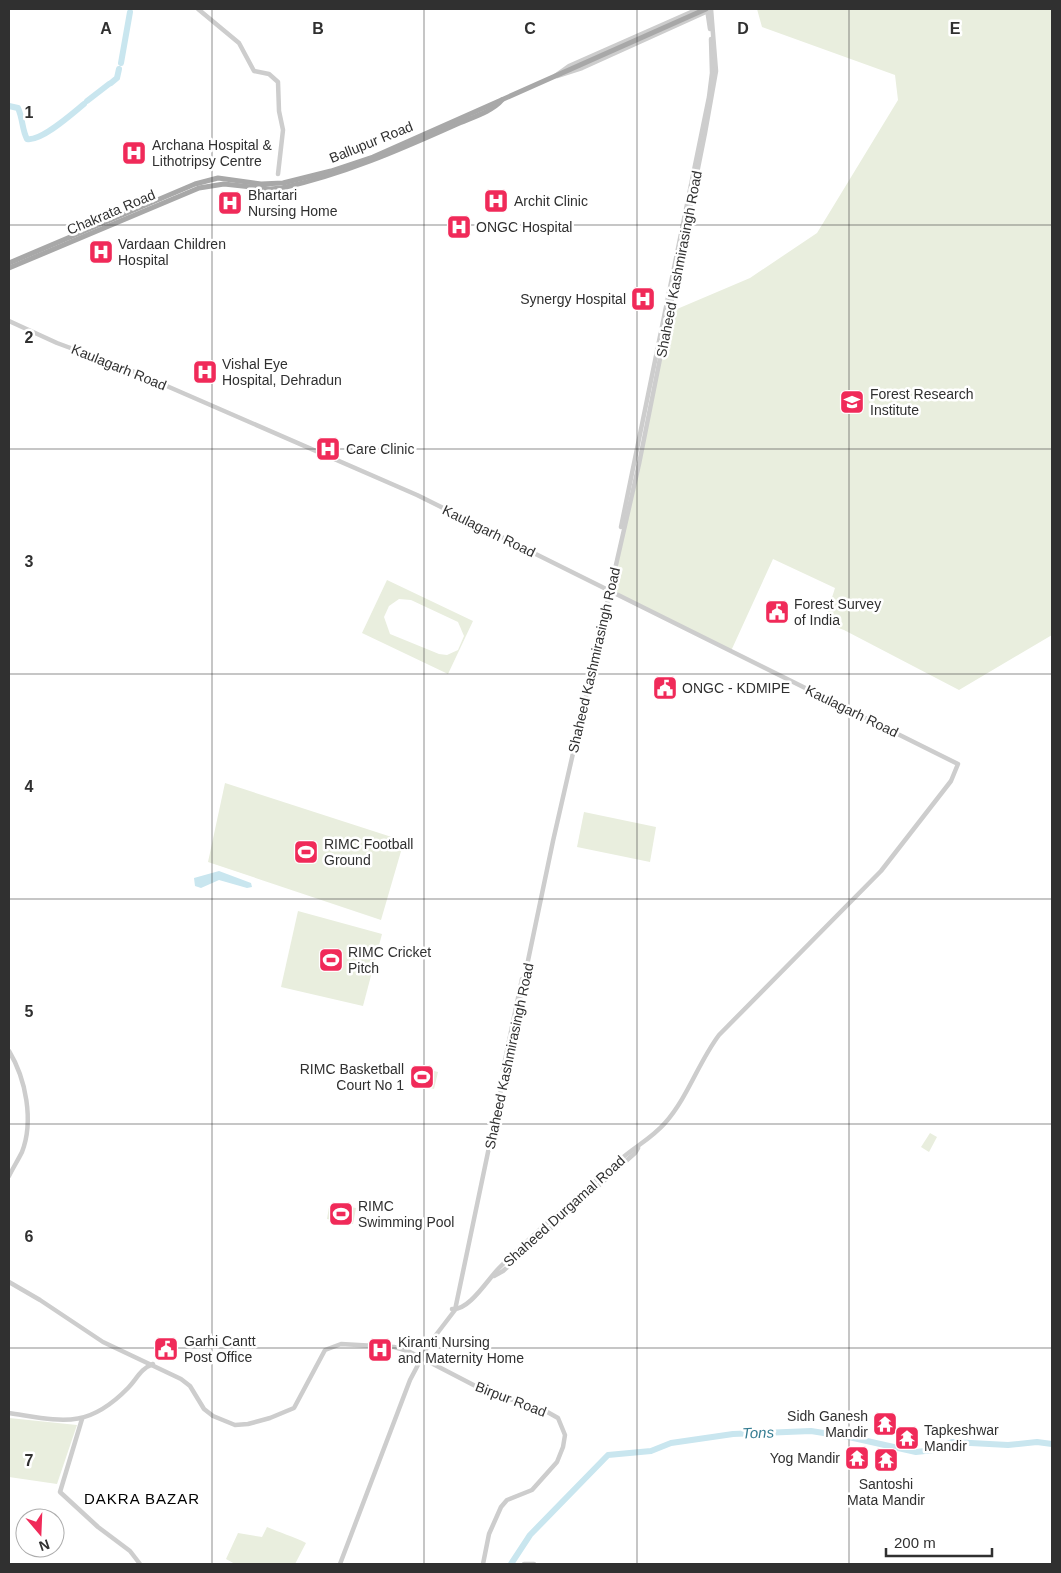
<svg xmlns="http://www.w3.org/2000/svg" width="1061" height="1573" font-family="Arial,sans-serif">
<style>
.green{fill:#e9eede;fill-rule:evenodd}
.water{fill:#c9e6ef}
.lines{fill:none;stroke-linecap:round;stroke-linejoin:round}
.river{stroke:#c9e6ef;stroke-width:6}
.minor{stroke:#cdcdcd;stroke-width:4.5}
.major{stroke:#a8a8a8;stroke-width:5}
.grid{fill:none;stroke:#303030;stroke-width:1;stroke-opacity:0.55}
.labels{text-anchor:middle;stroke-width:5;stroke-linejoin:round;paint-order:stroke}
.street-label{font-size:14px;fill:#303030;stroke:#fff}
.poi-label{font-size:14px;fill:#303030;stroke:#fff;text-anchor:start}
.water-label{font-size:15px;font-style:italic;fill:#367d92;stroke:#fff}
.neighbourhood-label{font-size:15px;letter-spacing:1px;fill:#000;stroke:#fff}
.grid-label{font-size:16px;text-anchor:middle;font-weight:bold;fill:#303030;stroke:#fff;stroke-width:5;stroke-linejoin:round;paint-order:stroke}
</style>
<rect width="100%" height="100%" fill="#fff"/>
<!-- green -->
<g class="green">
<path d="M757,9H1052V635L959,690L844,630L824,623L835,588L773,559L731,651L610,590L670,312L750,278L817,233L898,100L895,75L762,27Z"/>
<path d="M387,580L473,621L448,674L362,633ZM399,599L411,600L458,622L464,636L458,650L447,655L439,654L390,634L384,617L389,606Z"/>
<path d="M225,783L404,841L381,920L208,862Z"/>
<path d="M584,812L656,827L650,862L577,847Z"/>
<path d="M298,911L382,934L363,1006L281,987Z"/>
<path d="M419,1067L428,1070L425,1084L430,1070L438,1072L434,1089L415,1084Z"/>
<path d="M930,1133L937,1137L929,1152L921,1147Z"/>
<path d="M337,1205L356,1208L353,1224L327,1219L329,1207L337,1208Z"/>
<path d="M9,1418L77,1425L57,1484L9,1477Z"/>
<path d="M267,1527C280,1533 293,1536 306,1543L295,1564H235L226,1559L238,1533L262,1537Z"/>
</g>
<!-- water -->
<path class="water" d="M219,871L251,883L252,887L247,888L219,880L201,888L195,886L194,878Z"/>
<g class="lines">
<!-- river -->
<g class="river">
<path d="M121,63L130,12"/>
<path d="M111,83L117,78L119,69"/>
<path d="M87,101L109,84"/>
<path d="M9,106L18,108C23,119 22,130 27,139C41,142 73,113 84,104"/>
<path d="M511,1564L530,1535L608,1455L651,1451L671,1443L733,1434L811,1431L849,1437L916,1452L934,1450L952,1442L1008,1445L1037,1442L1052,1444"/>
</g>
<!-- minor -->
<g class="minor">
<path d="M198,9L239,43L254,71L269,74L278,82L279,111L283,130L278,174"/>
<path d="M707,9L710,29"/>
<path d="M555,76L569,66L698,9"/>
<path d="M557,76L582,68L708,11"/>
<path d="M9,321L57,343L130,370L417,495L958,764L951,781L881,871L719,1035C698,1063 688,1097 665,1123C652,1138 636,1146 621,1159C580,1194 537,1230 499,1268C488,1279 469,1311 452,1309"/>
<path d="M621,527L709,97L712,73L711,39"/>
<path d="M9,1051C26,1079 34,1121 22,1152C18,1160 13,1168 9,1176"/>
<path d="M503,1070L522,979"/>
<path d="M494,1276L503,1271L635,1153L638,1148"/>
<path d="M9,1282L40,1300L103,1342L181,1379L190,1386L204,1409L213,1416L235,1425L248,1424L270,1418L294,1408L325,1350L341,1344L394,1347L408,1351L487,1392L542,1409L558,1418L565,1435L563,1447L557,1462L532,1490L507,1500L501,1507L489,1534L483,1564"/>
<path d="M9,1413C62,1421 87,1430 128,1388C136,1380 141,1368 153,1364"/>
<path d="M82,1419L60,1492L98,1527L130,1551L140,1564"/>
<path d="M340,1564L410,1380L429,1344L455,1310L553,841L639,464L705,133L716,71L711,9"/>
<path d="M524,1564H534"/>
</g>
<!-- major -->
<g class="major">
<path d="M9,263L195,184L218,178L261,184L283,183L331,171L373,157L706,9"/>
<path d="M9,268L199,188L224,184L270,189L282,188C344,174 397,151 455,125C470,118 492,112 502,100"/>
</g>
</g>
<!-- grid -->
<path class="grid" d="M212,9V1564M424,9V1564M637,9V1564M849,9V1564M9,225H1052M9,449H1052M9,674H1052M9,899H1052M9,1124H1052M9,1348H1052"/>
<!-- icons -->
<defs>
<symbol id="hospital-square" viewBox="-11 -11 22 22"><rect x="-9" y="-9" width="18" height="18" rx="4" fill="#f02a59" stroke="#fff"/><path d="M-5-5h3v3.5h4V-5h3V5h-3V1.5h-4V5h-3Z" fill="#fff"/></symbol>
<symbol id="university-square" viewBox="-11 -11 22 22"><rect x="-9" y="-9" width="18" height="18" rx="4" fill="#f02a59" stroke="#fff"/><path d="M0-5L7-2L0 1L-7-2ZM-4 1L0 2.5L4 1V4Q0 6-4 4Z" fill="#fff"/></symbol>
<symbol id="civic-square" viewBox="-11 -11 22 22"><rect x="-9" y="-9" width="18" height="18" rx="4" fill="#f02a59" stroke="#fff"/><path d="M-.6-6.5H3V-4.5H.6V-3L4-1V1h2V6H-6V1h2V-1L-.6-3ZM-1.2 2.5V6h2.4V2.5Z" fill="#fff"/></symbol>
<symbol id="stadium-square" viewBox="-11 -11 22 22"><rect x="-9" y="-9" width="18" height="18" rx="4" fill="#f02a59" stroke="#fff"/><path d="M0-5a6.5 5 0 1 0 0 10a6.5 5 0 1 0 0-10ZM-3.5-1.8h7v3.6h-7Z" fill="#fff"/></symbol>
<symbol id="temple-square" viewBox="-11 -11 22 22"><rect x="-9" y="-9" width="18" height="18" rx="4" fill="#f02a59" stroke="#fff"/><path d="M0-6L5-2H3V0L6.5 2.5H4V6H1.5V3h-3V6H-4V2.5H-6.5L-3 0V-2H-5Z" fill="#fff"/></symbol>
</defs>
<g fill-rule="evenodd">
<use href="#hospital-square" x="120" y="139" width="28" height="28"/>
<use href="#hospital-square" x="482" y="187" width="28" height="28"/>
<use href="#hospital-square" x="216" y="189" width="28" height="28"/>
<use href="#hospital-square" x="445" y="213" width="28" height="28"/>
<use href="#hospital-square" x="87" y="238" width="28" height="28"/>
<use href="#hospital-square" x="629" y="285" width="28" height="28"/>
<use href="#hospital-square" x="191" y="358" width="28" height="28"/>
<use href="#university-square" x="838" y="388" width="28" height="28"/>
<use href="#hospital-square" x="314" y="435" width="28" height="28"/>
<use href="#civic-square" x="763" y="598" width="28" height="28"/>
<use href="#civic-square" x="651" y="674" width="28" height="28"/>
<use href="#stadium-square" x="292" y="838" width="28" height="28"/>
<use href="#stadium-square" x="317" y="946" width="28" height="28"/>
<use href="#stadium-square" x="408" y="1063" width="28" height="28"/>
<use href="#stadium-square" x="327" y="1200" width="28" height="28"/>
<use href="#civic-square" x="152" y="1335" width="28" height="28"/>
<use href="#hospital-square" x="366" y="1336" width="28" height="28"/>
<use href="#temple-square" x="871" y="1410" width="28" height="28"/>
<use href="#temple-square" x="893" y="1424" width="28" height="28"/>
<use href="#temple-square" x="843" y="1444" width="28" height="28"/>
<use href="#temple-square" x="872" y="1446" width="28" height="28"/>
</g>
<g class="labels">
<!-- street labels -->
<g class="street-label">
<text transform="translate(371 142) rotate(-22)" y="5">Ballupur Road</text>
<text transform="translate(111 212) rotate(-23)" y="5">Chakrata Road</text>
<text transform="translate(679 264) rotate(-79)" y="5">Shaheed Kashmirasingh Road</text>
<text transform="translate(119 367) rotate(22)" y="5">Kaulagarh Road</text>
<text transform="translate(489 531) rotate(26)" y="5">Kaulagarh Road</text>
<text transform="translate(594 660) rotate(-77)" y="5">Shaheed Kashmirasingh Road</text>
<text transform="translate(852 711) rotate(26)" y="5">Kaulagarh Road</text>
<text transform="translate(509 1056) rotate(-78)" y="5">Shaheed Kashmirasingh Road</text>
<text transform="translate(564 1211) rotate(-42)" y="5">Shaheed Durgamal Road</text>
<text transform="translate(511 1399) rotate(21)" y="5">Birpur Road</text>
</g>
<!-- poi labels -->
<g class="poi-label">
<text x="152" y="150">Archana Hospital &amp;<tspan x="152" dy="16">Lithotripsy Centre</tspan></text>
<text x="248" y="200">Bhartari<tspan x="248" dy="16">Nursing Home</tspan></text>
<text x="514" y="206">Archit Clinic</text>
<text x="476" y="232">ONGC Hospital</text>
<text x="118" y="249">Vardaan Children<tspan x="118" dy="16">Hospital</tspan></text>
<text x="626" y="304" text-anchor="end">Synergy Hospital</text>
<text x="222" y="369">Vishal Eye<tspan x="222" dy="16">Hospital, Dehradun</tspan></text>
<text x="870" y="399">Forest Research<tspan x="870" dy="16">Institute</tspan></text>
<text x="346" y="454">Care Clinic</text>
<text x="794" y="609">Forest Survey<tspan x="794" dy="16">of India</tspan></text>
<text x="682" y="693">ONGC - KDMIPE</text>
<text x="324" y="849">RIMC Football<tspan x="324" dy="16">Ground</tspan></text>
<text x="348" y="957">RIMC Cricket<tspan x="348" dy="16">Pitch</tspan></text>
<text x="404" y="1074" text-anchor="end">RIMC Basketball<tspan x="404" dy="16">Court No 1</tspan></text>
<text x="358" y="1211">RIMC<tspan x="358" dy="16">Swimming Pool</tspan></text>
<text x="184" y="1346">Garhi Cantt<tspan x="184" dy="16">Post Office</tspan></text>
<text x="398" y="1347">Kiranti Nursing<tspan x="398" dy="16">and Maternity Home</tspan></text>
<text x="868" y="1421" text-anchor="end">Sidh Ganesh<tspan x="868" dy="16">Mandir</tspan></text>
<text x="924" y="1435">Tapkeshwar<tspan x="924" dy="16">Mandir</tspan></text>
<text x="840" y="1463" text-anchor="end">Yog Mandir</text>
<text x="886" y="1489" text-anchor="middle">Santoshi<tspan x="886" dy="16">Mata Mandir</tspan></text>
</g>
<!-- water labels -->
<g class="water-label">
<text transform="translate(758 1433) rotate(-2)" y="5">Tons</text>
</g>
<!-- neighbourhood labels -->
<g class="neighbourhood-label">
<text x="142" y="1504">DAKRA BAZAR</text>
</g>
</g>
<g class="grid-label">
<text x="106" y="34">A</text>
<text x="318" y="34">B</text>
<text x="530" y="34">C</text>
<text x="743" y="34">D</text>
<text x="955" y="34">E</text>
<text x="29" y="118">1</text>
<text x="29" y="343">2</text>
<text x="29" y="567">3</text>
<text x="29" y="792">4</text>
<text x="29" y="1017">5</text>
<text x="29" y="1242">6</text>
<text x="29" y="1466">7</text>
</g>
<!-- border -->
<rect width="1061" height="1573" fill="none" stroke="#303030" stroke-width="20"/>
<!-- north arrow -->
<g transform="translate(40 1533) rotate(161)"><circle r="24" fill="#ffffff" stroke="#acacac"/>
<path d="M0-4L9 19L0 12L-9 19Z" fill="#f02a59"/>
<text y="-8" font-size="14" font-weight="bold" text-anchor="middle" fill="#303030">N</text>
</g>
<!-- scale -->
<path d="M886 1548v8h106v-8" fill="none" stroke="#303030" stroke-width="2.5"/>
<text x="894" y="1548" font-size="15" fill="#303030" stroke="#ffffff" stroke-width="4" paint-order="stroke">200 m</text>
</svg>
